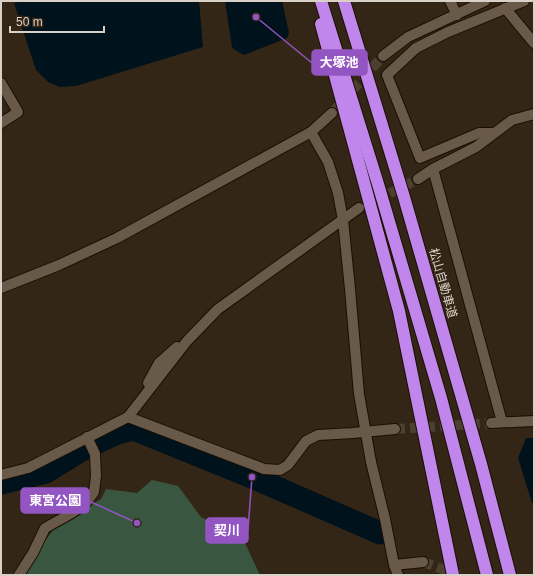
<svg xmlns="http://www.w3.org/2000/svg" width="535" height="576" font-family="Arial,'Noto Sans JP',sans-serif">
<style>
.green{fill:#395740}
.water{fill:#00121b}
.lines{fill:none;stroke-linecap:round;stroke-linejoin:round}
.river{stroke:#00121b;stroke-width:23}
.minor-tunnel{stroke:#4c4031;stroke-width:10;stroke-dasharray:10 5;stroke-linecap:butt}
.minor-casing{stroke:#1b0f02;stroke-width:12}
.motorway-casing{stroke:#1b0f02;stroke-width:14}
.minor{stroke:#685949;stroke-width:10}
.motorway{stroke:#c086ec;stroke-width:12}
.labels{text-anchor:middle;stroke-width:3;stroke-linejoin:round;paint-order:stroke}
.street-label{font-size:12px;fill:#d9d0c7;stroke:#332617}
.leader{fill:none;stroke:#9255c1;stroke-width:1.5}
.callout-dot{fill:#9255c1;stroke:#332617;stroke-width:1.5}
.callout{fill:#9255c1;stroke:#9255c1;stroke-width:1.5}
.callout-label{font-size:13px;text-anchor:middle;font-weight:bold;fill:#fff}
</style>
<rect width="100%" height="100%" fill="#332617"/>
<!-- green -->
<path class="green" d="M152,480L178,486L201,517L244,541L260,575H22L25,567L54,529L101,499L106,489L137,493Z"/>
<!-- water -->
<g class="water">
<path d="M26,1H199L203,47L76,86L60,87L48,82L36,70L14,3Z"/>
<path d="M225,1H282L289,33L287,38L244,55L235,50L232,47Z"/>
<path d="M526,438H534V503H532L518,458Z"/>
</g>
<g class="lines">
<!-- river -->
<path class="river" d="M1,483L46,472L85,448L117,433L134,429L252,477L380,533"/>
<!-- minor-tunnel -->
<g class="minor-tunnel">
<path d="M332,113L383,56"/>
<path d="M363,207L418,179"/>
<path d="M395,429L491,423"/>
<path d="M423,562L459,575"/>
</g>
<defs>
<g id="minor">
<path d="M450,1L457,15"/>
<path d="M505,8L534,43"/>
<path d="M383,56L408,37L485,1"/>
<path d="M1,83L18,112L1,123"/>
<path d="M311,132L328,162L338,193L343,220L350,289L359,394L371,462L385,519L394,565L398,575"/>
<path d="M493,133H479L420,158L387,75L416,48L448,32L524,1"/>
<path d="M433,169L502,422"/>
<path d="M418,179L433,169L476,147L512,120L534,114"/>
<path d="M1,288L59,265L117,238L311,132L332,113"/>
<path d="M148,383L159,363L177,347"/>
<path d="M128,417L264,469L280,470L288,465L306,441L318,435L353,433L395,429"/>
<path d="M491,423L534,421"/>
<path d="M1,475L28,468L128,417L187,341L218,309L359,208"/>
<path d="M394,565L423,562"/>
<path d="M19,575L33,553L45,528L72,513L85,504L94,492L96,476L95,454L87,437"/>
</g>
<g id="motorway">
<path d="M321,1L378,184L441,398L487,575"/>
<path d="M344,1L404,197L481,464L510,575"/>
<path d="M321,24L399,311L453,575"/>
</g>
</defs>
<!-- minor casing -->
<use href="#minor" class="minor-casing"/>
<!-- motorway casing -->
<use href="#motorway" class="motorway-casing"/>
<!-- minor -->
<use href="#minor" class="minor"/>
<!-- motorway -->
<use href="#motorway" class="motorway"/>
</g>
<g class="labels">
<!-- street labels -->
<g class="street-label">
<text transform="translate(443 283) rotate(74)" y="4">松山自動車道</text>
</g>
</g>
<!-- callouts -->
<path class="leader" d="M256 17L312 63M137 523L89 501M252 477L248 530"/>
<g class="callout-dot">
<circle cx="256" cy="17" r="4"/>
<circle cx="137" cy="523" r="4"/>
<circle cx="252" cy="477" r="4"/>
</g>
<g class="callout">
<rect x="312" y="50" width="55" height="25" rx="4"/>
<rect x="21" y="488" width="68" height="25" rx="4"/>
<rect x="206" y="518" width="42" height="25" rx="4"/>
</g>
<g class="callout-label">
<text x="339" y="67">大塚池</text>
<text x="55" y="505">東宮公園</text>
<text x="227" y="535">契川</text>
</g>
<!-- border -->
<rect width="535" height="576" fill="none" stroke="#d9d0c7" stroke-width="4"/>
<!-- scale -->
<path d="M10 26v6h94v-6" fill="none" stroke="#d9d0c7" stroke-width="2"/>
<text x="16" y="26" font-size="12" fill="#d9d0c7" stroke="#332617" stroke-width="3" paint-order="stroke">50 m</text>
</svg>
